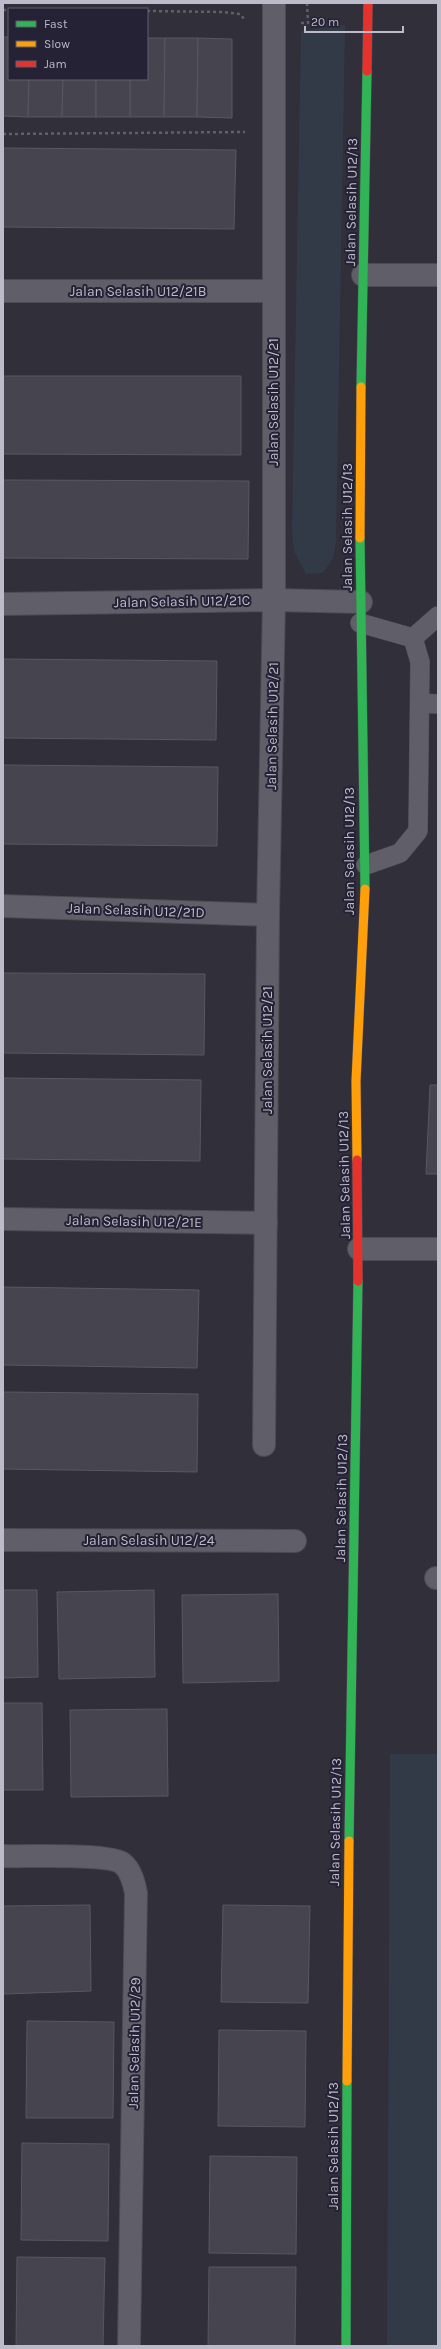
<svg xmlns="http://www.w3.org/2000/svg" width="441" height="2349" font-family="Karla,sans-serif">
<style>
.grass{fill:#333a47}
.building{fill:#46454f;stroke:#585762}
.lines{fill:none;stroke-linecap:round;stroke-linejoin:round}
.lane-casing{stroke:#4c4b53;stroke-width:20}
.street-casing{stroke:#4c4b53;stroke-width:24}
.fast-casing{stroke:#4d4c57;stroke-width:10}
.slow-casing{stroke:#4d4c57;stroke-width:10}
.jam-casing{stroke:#4d4c57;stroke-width:10}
.path{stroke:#616068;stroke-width:2.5;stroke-dasharray:3 3;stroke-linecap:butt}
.lane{stroke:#605e68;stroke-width:19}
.street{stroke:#605e68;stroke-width:22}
.fast{stroke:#30b455;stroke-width:9}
.slow{stroke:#ff9f0a;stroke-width:9}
.jam{stroke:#e5322d;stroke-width:9}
.labels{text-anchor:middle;stroke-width:4;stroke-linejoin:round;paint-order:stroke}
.street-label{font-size:14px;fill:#bdbaca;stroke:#252235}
</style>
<rect width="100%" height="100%" fill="#302f3a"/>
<!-- grass -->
<g class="grass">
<path d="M345,25L336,543L333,558L323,573L306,574L294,551L292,531L301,31Z"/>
<path d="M390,1754H438V2346H387Z"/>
</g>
<!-- building -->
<g class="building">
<path d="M3,37H9V79H29L28,117L3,116Z"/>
<path d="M147,38H165L164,117H130V79H147Z"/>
<path d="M165,38H198L197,117H164Z"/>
<path d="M198,38L232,39V118L197,117Z"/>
<path d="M29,79H63L62,117H28Z"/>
<path d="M63,79H96V117H62Z"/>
<rect x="96" y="79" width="34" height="38"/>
<path d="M3,148L236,150L234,229L3,227Z"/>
<path d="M3,376H241V455L3,454Z"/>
<path d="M3,480L249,481L248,559L3,558Z"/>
<path d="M3,659L217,661L216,740L3,738Z"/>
<path d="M3,765L218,767L217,846L3,844Z"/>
<path d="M3,973L205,974L204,1055L3,1053Z"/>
<path d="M3,1078L201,1080L200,1161L3,1159Z"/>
<path d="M430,1085H438V1174H426Z"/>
<path d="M3,1287L199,1290L197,1368L3,1365Z"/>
<path d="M3,1392L198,1394L197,1472L3,1469Z"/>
<path d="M3,1590H37L38,1677L3,1678Z"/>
<path d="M154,1590L155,1677L59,1679L57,1592Z"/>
<path d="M278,1594L279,1681L183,1683L182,1595Z"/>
<path d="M3,1703H42L43,1790H3Z"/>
<path d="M167,1709L168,1796L71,1797L70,1710Z"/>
<path d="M90,1905L91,1991L3,1994V1906Z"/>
<path d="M223,1905L310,1906L308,2003L221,2002Z"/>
<path d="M27,2021L114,2022L113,2118H26Z"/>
<path d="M219,2030L306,2031L305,2127L218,2126Z"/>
<path d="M22,2143L109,2144L108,2241L21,2240Z"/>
<path d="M210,2156L297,2157L296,2254L209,2253Z"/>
<path d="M17,2257L105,2258L103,2346H16Z"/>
<path d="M209,2267H296L295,2346H208Z"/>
</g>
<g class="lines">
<defs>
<g id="lane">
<path d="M360,623L413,638L420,662L418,831L400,853L366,865"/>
<path d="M413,638L438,616"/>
<path d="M420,703L438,704"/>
</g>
<g id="street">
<path d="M363,275H438"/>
<path d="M3,291H273"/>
<path d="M3,604L274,600L361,602"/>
<path d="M3,906L268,915"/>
<path d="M3,1219L266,1223"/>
<path d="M359,1249H438"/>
<path d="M264,1445L268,915L274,600V3"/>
<path d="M3,1540L295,1541"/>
<path d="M436,1578H438"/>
<path d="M3,1856C25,1857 107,1853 122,1863C131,1870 134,1883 136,1893L129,2346"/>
</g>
<g id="fast">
<path d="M361,387L367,71"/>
<path d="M360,538L365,889"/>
<path d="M349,1841L358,1281"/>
<path d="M346,2346L347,2081"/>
</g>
<g id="slow">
<path d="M360,538L361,387"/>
<path d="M357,1160L356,1081L365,889"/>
<path d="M347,2081L349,1841"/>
</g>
<g id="jam">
<path d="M367,71L368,3"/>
<path d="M357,1160L358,1281"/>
</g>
</defs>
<!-- lane casing -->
<use href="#lane" class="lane-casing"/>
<!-- street casing -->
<use href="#street" class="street-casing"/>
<!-- fast casing -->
<use href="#fast" class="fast-casing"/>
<!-- slow casing -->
<use href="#slow" class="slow-casing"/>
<!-- jam casing -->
<use href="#jam" class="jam-casing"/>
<!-- path -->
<g class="path">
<path d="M3,10H9"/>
<path d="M147,11L223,12L240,14L245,20"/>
<path d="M301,23H308L307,3"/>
<path d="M3,134L245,132"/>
</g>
<!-- lane -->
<use href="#lane" class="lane"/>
<!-- street -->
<use href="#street" class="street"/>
<!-- fast -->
<use href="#fast" class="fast"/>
<!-- slow -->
<use href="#slow" class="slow"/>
<!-- jam -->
<use href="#jam" class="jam"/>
</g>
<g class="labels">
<!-- street labels -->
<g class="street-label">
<text transform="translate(351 202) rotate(-89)" y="5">Jalan Selasih U12/13</text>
<text x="138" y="296">Jalan Selasih U12/21B</text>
<text transform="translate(273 402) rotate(-90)" y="5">Jalan Selasih U12/21</text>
<text transform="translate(347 527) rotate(-90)" y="5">Jalan Selasih U12/13</text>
<text transform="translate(182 601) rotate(-1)" y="5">Jalan Selasih U12/21C</text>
<text transform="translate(272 726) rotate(-89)" y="5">Jalan Selasih U12/21</text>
<text transform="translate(349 851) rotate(-90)" y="5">Jalan Selasih U12/13</text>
<text transform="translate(136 910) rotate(2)" y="5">Jalan Selasih U12/21D</text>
<text transform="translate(267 1050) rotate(-90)" y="5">Jalan Selasih U12/21</text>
<text transform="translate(344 1175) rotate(-91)" y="5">Jalan Selasih U12/13</text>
<text transform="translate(134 1221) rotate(1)" y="5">Jalan Selasih U12/21E</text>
<text transform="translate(341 1498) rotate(-89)" y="5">Jalan Selasih U12/13</text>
<text x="149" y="1545">Jalan Selasih U12/24</text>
<text transform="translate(335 1822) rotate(-89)" y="5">Jalan Selasih U12/13</text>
<text transform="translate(134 2043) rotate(-89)" y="5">Jalan Selasih U12/29</text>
<text transform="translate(333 2146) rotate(-90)" y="5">Jalan Selasih U12/13</text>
</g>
</g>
<!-- border -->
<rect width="441" height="2349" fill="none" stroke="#bdbaca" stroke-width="8"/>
<!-- legend -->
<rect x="8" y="8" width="140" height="72" fill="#252235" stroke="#625f71"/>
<rect x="16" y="21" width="20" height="6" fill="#30b455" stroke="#625f71"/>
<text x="44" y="28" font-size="12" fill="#bdbaca">Fast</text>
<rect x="16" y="41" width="20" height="6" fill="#ff9f0a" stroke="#625f71"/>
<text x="44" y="48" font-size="12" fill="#bdbaca">Slow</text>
<rect x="16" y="61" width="20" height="6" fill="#e5322d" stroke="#625f71"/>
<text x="44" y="68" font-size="12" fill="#bdbaca">Jam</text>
<!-- scale -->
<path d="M305 26v6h98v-6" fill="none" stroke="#bdbaca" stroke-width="2"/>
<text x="311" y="26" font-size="12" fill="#bdbaca" stroke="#252235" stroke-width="3" paint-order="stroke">20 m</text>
</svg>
